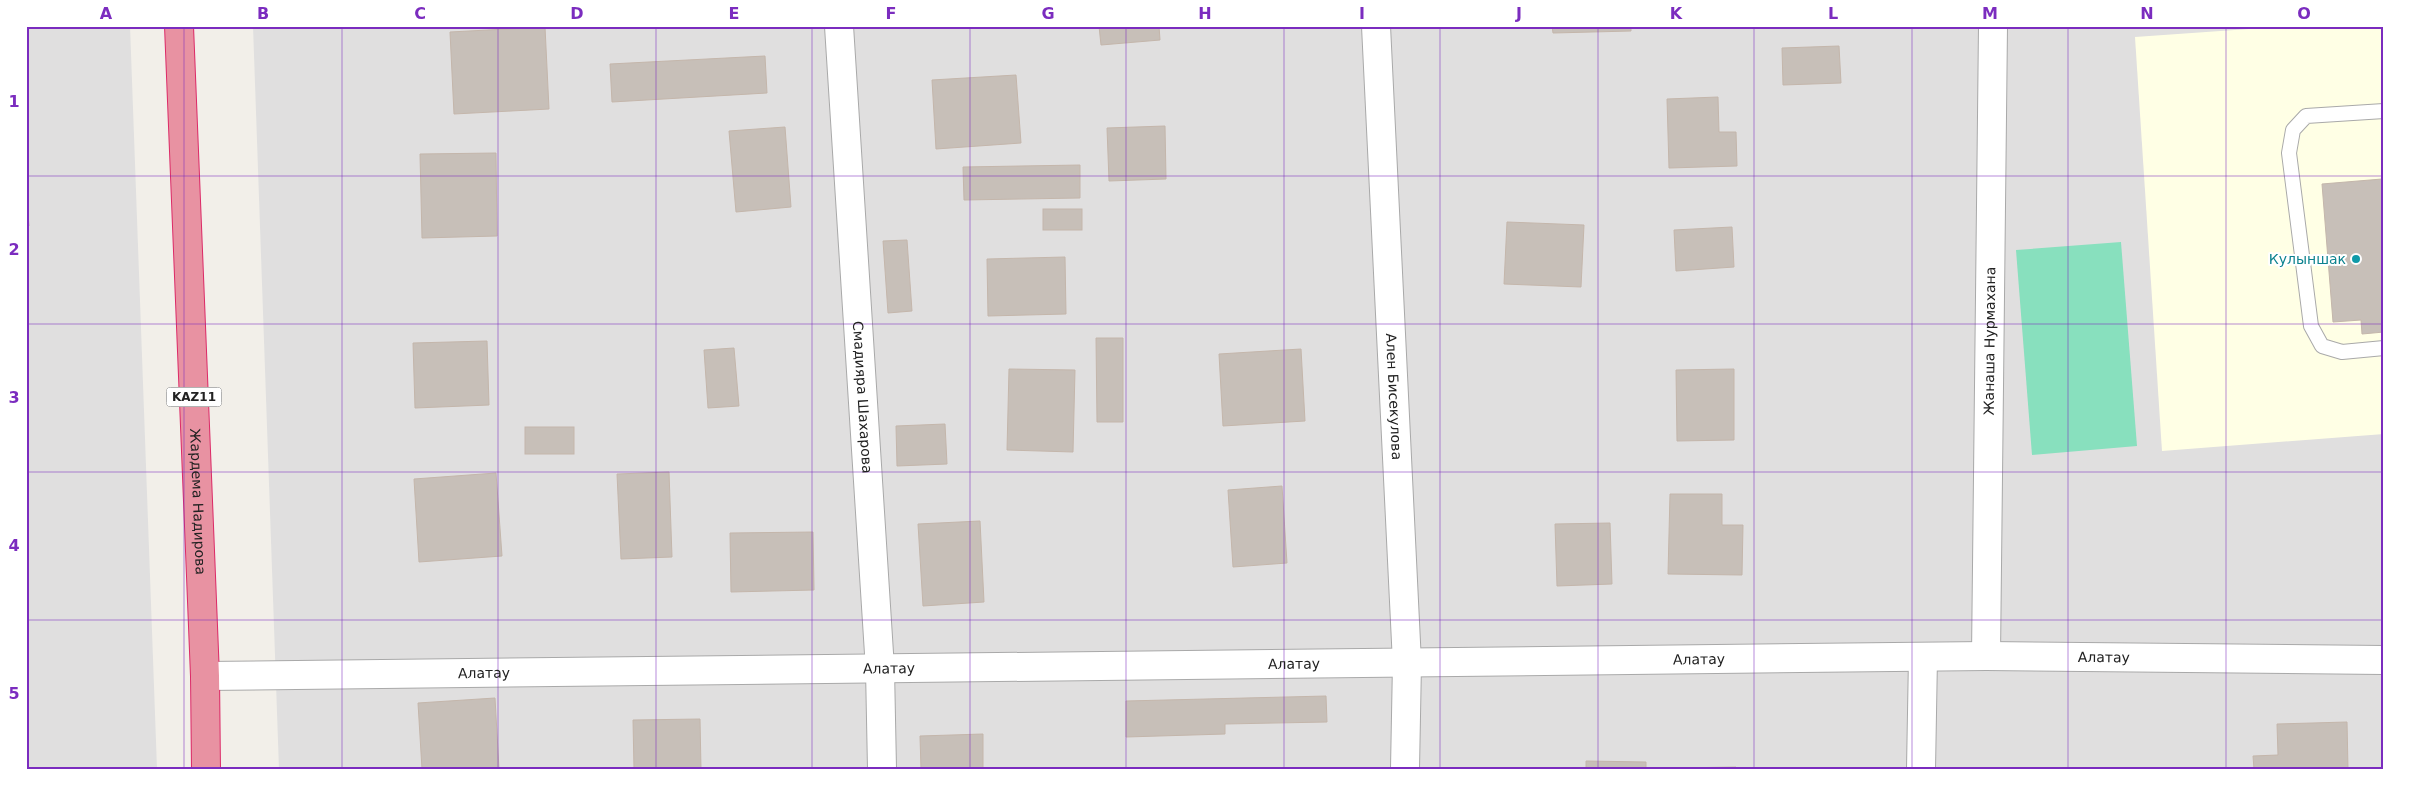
<svg xmlns="http://www.w3.org/2000/svg" width="2410" height="795" font-family="'DejaVu Sans',sans-serif">
<style>
.residential{fill:#e0dfdf}
.education{fill:#ffffe5}
.pitch{fill:#88e0be}
.building{fill:#c7bfb8;stroke:#c4b6ab}
.lines{fill:none;stroke-linecap:round;stroke-linejoin:round}
.lane-casing{stroke:#a9a9a9;stroke-width:16}
.street-casing{stroke:#a9a9a9;stroke-width:30}
.highway-casing{stroke:#dc2a67;stroke-width:30}
.lane{stroke:#fff;stroke-width:14}
.street{stroke:#fff;stroke-width:28}
.highway{stroke:#e892a2;stroke-width:28}
.grid{fill:none;stroke:#7b2cbf;stroke-width:1;stroke-opacity:0.55}
.culture-dot{fill:#0f9aa8;stroke:#fff;stroke-width:2}
.labels{text-anchor:middle;stroke-width:4;stroke-linejoin:round;paint-order:stroke}
.shield{fill:#fff;stroke:#646464;stroke-width:1}
.shield-label{font-size:12px;font-weight:bold;fill:#222}
.culture-label{font-size:14px;fill:#0d838f;stroke:#fff;text-anchor:end}
.street-label{font-size:14px;fill:#222;stroke:#fff}
.neatline{fill:none;stroke:#7b2cbf;stroke-width:2}
.grid-label{font-size:16px;text-anchor:middle;font-weight:bold;fill:#7b2cbf}
</style>
<rect width="100%" height="100%" fill="#f2efe9"/>
<!-- residential -->
<g class="residential">
<path d="M26,26H130L157,769H26Z"/>
<path d="M253,26H2384V769H279Z"/>
</g>
<!-- education -->
<path class="education" d="M2292,26H2384V434L2162,451L2135,37Z"/>
<!-- pitch -->
<path class="pitch" d="M2121,242L2137,446L2032,455L2016,250Z"/>
<!-- building -->
<g class="building">
<path d="M1099,26H1159L1160,40L1101,45Z"/>
<path d="M1552,26H1631V31L1553,33Z"/>
<path d="M545,27L549,109L454,114L450,32Z"/>
<path d="M1839,46L1841,83L1783,85L1782,48Z"/>
<path d="M765,56L767,93L612,102L610,64Z"/>
<path d="M1016,75L1021,143L936,149L932,80Z"/>
<path d="M1718,97L1719,132H1736L1737,166L1669,168L1667,99Z"/>
<path d="M1165,126L1166,179L1109,181L1107,128Z"/>
<path d="M785,127L791,207L736,212L729,131Z"/>
<path d="M496,153L497,236L422,238L420,154Z"/>
<path d="M1080,165V198L964,200L963,167Z"/>
<path d="M2382,179L2384,332L2362,334L2361,320L2333,322L2322,184Z"/>
<path d="M26,194L29,226H26Z"/>
<rect x="1043" y="209" width="39" height="21"/>
<path d="M1507,222L1584,225L1581,287L1504,284Z"/>
<path d="M1732,227L1734,267L1676,271L1674,230Z"/>
<path d="M907,240L912,311L888,313L883,241Z"/>
<path d="M1065,257L1066,314L988,316L987,259Z"/>
<path d="M1096,338H1123V422H1097Z"/>
<path d="M487,341L489,405L415,408L413,343Z"/>
<path d="M734,348L739,406L708,408L704,350Z"/>
<path d="M1301,349L1305,421L1223,426L1219,354Z"/>
<path d="M1009,369L1075,370L1073,452L1007,450Z"/>
<path d="M1734,369V440L1677,441L1676,370Z"/>
<path d="M945,424L947,464L897,466L896,426Z"/>
<rect x="525" y="427" width="49" height="27"/>
<path d="M669,472L672,557L621,559L617,474Z"/>
<path d="M496,473L502,556L419,562L414,479Z"/>
<path d="M1282,486L1287,563L1233,567L1228,490Z"/>
<path d="M1670,494H1722V525H1743L1742,575L1668,574Z"/>
<path d="M980,521L984,602L923,606L918,524Z"/>
<path d="M1610,523L1612,584L1557,586L1555,524Z"/>
<path d="M813,532L814,590L731,592L730,533Z"/>
<path d="M1326,696L1327,722L1225,724V734L1126,737V701Z"/>
<path d="M495,698L499,769H422L418,703Z"/>
<path d="M700,719L701,769H634L633,720Z"/>
<path d="M2347,722L2348,769H2254L2253,756L2278,755L2277,724Z"/>
<path d="M983,734V769H921L920,736Z"/>
<path d="M1586,761L1646,762V769H1586Z"/>
<path d="M1736,767V769H1677V768Z"/>
</g>
<g class="lines">
<defs>
<path id="lane" d="M2384,111L2306,116L2293,130L2289,153L2311,326L2322,346L2342,352L2384,348"/>
<g id="street">
<path id="s1" d="M839,26L880,669L882,769"/>
<path id="s2" d="M1376,26L1407,663L1405,769"/>
<path id="s3" d="M1986,656L1993,26"/>
<path id="s4" d="M205,676L1986,656L2384,660"/>
<path d="M1921,769L1923,657"/>
</g>
<g id="highway">
<path id="s5" d="M179,26L205,676L206,769"/>
</g>
</defs>
<!-- lane casing -->
<use href="#lane" class="lane-casing"/>
<!-- street casing -->
<use href="#street" class="street-casing"/>
<!-- highway casing -->
<use href="#highway" class="highway-casing"/>
<!-- lane -->
<use href="#lane" class="lane"/>
<!-- street -->
<use href="#street" class="street"/>
<!-- highway -->
<use href="#highway" class="highway"/>
</g>
<!-- grid -->
<path class="grid" d="M184,26V769M342,26V769M498,26V769M656,26V769M812,26V769M970,26V769M1126,26V769M1284,26V769M1440,26V769M1598,26V769M1754,26V769M1912,26V769M2068,26V769M2226,26V769M26,176H2384M26,324H2384M26,472H2384M26,620H2384"/>
<!-- markers -->
<circle class="culture-dot" cx="2356" cy="259" r="5"/>
<g class="labels">
<!-- shield labels -->
<rect class="shield" x="166.5" y="387.5" width="55" height="19" rx="4"/>
<g class="shield-label">
<text x="194" y="401">KAZ11</text>
</g>
<!-- culture labels -->
<g class="culture-label">
<text x="2346" y="264">Кулыншак</text>
</g>
<!-- street labels -->
<g class="street-label">
<text dy="5" stroke="none"><textPath href="#s3" startOffset="315">Жанаша Нурмахана</textPath></text>
<text dy="5" stroke="none"><textPath href="#s1" startOffset="372">Смадияра Шахарова</textPath></text>
<text dy="5" stroke="none"><textPath href="#s2" startOffset="371">Ален Бисекулова</textPath></text>
<text dy="5" stroke="none"><textPath href="#s5" startOffset="476">Жардема Надирова</textPath></text>
<text dy="5" stroke="none"><textPath href="#s4" startOffset="1899">Алатау</textPath></text>
<text dy="5" stroke="none"><textPath href="#s4" startOffset="1494">Алатау</textPath></text>
<text dy="5" stroke="none"><textPath href="#s4" startOffset="1089">Алатау</textPath></text>
<text dy="5" stroke="none"><textPath href="#s4" startOffset="684">Алатау</textPath></text>
<text dy="5" stroke="none"><textPath href="#s4" startOffset="279">Алатау</textPath></text>
</g>
</g>
<!-- border -->
<rect width="2410" height="795" fill="none" stroke="#ffffff" stroke-width="55"/>
<rect x="28" y="28" width="2354" height="740" class="neatline"/>
<g class="grid-label">
<text x="106" y="19">A</text>
<text x="263" y="19">B</text>
<text x="420" y="19">C</text>
<text x="577" y="19">D</text>
<text x="734" y="19">E</text>
<text x="891" y="19">F</text>
<text x="1048" y="19">G</text>
<text x="1205" y="19">H</text>
<text x="1362" y="19">I</text>
<text x="1519" y="19">J</text>
<text x="1676" y="19">K</text>
<text x="1833" y="19">L</text>
<text x="1990" y="19">M</text>
<text x="2147" y="19">N</text>
<text x="2304" y="19">O</text>
<text x="14" y="107">1</text>
<text x="14" y="255">2</text>
<text x="14" y="403">3</text>
<text x="14" y="551">4</text>
<text x="14" y="699">5</text>
</g>
</svg>
